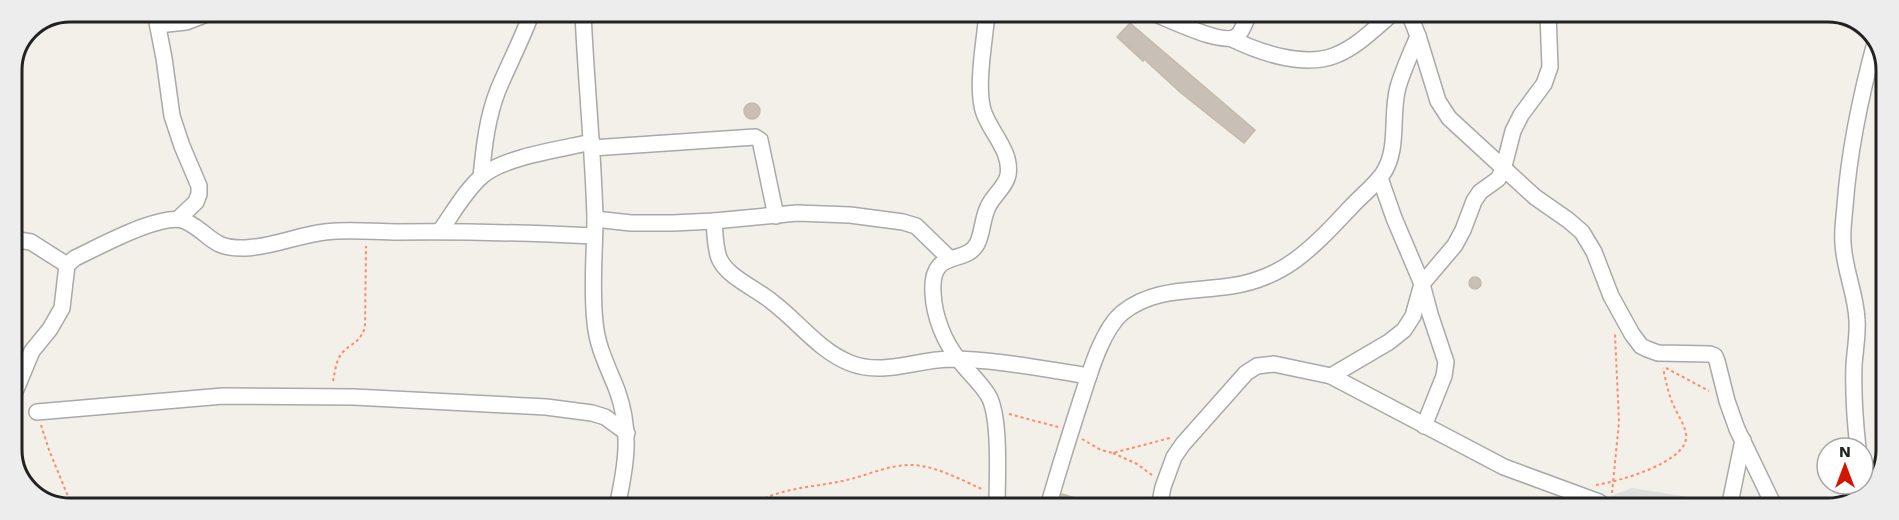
<svg xmlns="http://www.w3.org/2000/svg" width="1899" height="520" font-family="'Work Sans',sans-serif">
<style>
.residential{fill:#e0dfdf}
.building{fill:#c8c0b7;stroke:#c5b9aa;stroke-width:1.5}
.lines{fill:none;stroke-linecap:round;stroke-linejoin:round}
.minor-casing{stroke:#a9a9a9;stroke-width:18}
.path{stroke:#ff8b6d;stroke-width:2;stroke-dasharray:3 3;stroke-linecap:butt}
.minor{stroke:#fff;stroke-width:15}
.rim{fill:none;stroke:#222;stroke-width:3}
</style>
<rect width="100%" height="100%" fill="#f2f0e8"/>
<!-- residential -->
<path class="residential" d="M1632,488L1745,506V508H1580Z"/>
<!-- building -->
<g class="building">
<path d="M1130,23L1255,130L1244,143L1181,93L1144,59L1143,61L1117,37Z"/>
<circle cx="752" cy="111" r="8"/>
<circle cx="1475" cy="283" r="6"/>
<path d="M1062,494L1097,505V507H1066L1059,505Z"/>
</g>
<g class="lines">
<defs>
<g id="minor">
<path d="M155,12L164,58L172,116L182,146L199,186V194L196,202L178,219"/>
<path d="M583,13C586,81 593,149 595,217C595,252 591,287 595,322C597,347 608,367 617,390C632,431 626,466 617,507"/>
<path d="M987,13C985,39 975,89 984,113C991,133 1012,152 1008,175C1006,186 994,195 989,205C982,217 983,233 977,244C965,266 930,247 933,293C934,316 944,342 959,360C968,372 980,382 988,395C1001,416 997,480 997,507"/>
<path d="M1153,13C1169,19 1226,48 1238,35C1243,30 1246,20 1249,13"/>
<path d="M1409,13L1418,36L1438,101L1449,118L1535,197L1568,220L1582,232L1594,252L1611,296L1632,334L1641,346L1647,349L1658,353L1710,354L1715,356L1717,361L1727,401L1737,429L1775,508"/>
<path d="M158,25L186,22L212,12"/>
<path d="M1232,39C1261,53 1305,68 1336,55C1358,46 1375,28 1393,13"/>
<path d="M592,148L755,137L760,140L776,216"/>
<path d="M481,177C484,147 487,118 498,90C509,64 522,39 532,12"/>
<path d="M1380,178L1394,218L1422,284L1430,314L1446,362L1444,376L1424,426"/>
<path d="M595,219L631,223H673L714,221L797,213L850,215L903,222L916,226L949,258"/>
<path d="M714,221C715,233 715,247 719,258C727,277 755,288 771,301C798,321 818,350 850,363C883,376 915,360 949,359C995,359 1043,369 1089,376"/>
<path d="M440,231C453,213 465,191 482,176C504,157 562,149 592,142"/>
<path d="M12,239L31,242L67,265"/>
<path d="M1331,376L1389,342L1404,330L1413,316L1422,284L1455,245L1463,230L1474,201L1480,192L1498,179L1503,170L1513,131L1521,115L1544,84L1550,67L1548,14"/>
<path d="M12,399L32,351L50,329L62,308L67,265L75,258C97,248 163,211 185,221C212,234 210,249 245,248C273,247 298,235 325,232C349,229 374,232 398,232C464,231 529,233 594,236"/>
<path d="M37,412L223,396L354,397L546,407L592,413L605,417L627,433"/>
<path d="M1858,448C1855,421 1853,392 1854,365C1855,350 1858,335 1857,320C1856,294 1844,269 1843,243C1842,231 1844,218 1845,206C1849,150 1861,94 1876,39"/>
<path d="M1861,484L1862,497"/>
<path d="M1048,507C1058,472 1069,437 1080,403C1089,376 1101,331 1122,313C1154,287 1193,292 1231,286C1286,278 1314,246 1350,208C1360,197 1373,187 1382,175C1400,149 1390,117 1398,87C1403,70 1411,53 1418,36"/>
<path d="M1159,507L1163,487L1174,457L1183,444L1246,373L1257,366L1274,364L1331,376L1504,467L1599,502L1608,508"/>
<path d="M1729,508L1743,440"/>
</g>
</defs>
<!-- minor casing -->
<use href="#minor" class="minor-casing"/>
<!-- path -->
<g class="path">
<path d="M12,334L22,342"/>
<path d="M1666,368L1709,391"/>
<path d="M333,381C335,372 336,360 342,353C353,341 357,346 365,328L366,246"/>
<path d="M1009,414L1058,427"/>
<path d="M41,425L49,450L72,506"/>
<path d="M1082,439L1101,450L1113,453L1170,438"/>
<path d="M1113,453L1137,464L1152,475"/>
<path d="M1596,485C1616,482 1691,462 1686,434C1684,423 1677,414 1673,404C1668,393 1666,381 1663,368"/>
<path d="M1612,493L1619,422L1615,334"/>
<path d="M749,507C780,486 816,488 851,479C870,474 890,465 910,465C935,465 961,480 984,490"/>
</g>
<!-- minor -->
<use href="#minor" class="minor"/>
</g>
<!-- crop -->
<path d="M0 0H1899V520H0ZM70 22H1828A48 48 0 0 1 1876 70V450A48 48 0 0 1 1828 498H70A48 48 0 0 1 22 450V70A48 48 0 0 1 70 22Z" fill="#ededed" fill-rule="evenodd"/>
<path class="rim" d="M70 22H1828A48 48 0 0 1 1876 70V450A48 48 0 0 1 1828 498H70A48 48 0 0 1 22 450V70A48 48 0 0 1 70 22Z"/>
<!-- north arrow -->
<g transform="translate(1845 466)"><circle r="28" fill="#ffffff" stroke="#a7a7a7" stroke-width="1.5"/>
<path d="M0-4.5L10 22L0 15L-10 22Z" fill="#d41600"/>
<text y="-9" font-size="16" font-weight="bold" text-anchor="middle" fill="#222222">N</text>
</g>
</svg>
